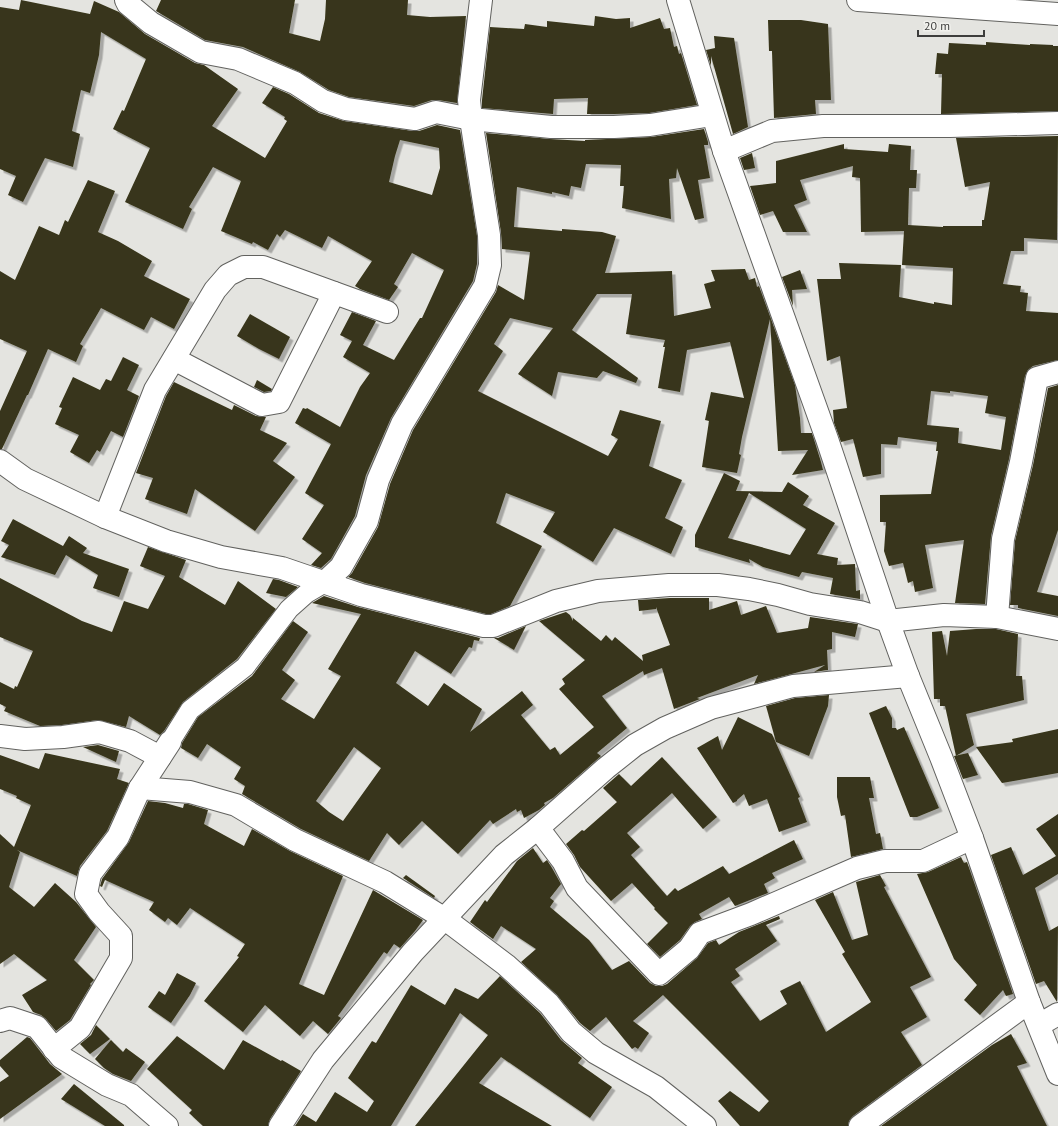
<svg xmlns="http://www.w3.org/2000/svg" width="1058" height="1126" font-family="'PT Sans',sans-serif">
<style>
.building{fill:#38361a;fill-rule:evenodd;filter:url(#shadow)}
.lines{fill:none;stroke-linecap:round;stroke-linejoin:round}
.pedestrian-casing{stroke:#62625f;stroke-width:21}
.minor-casing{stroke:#62625f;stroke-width:24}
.secondary-casing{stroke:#62625f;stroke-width:24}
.pedestrian{stroke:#fff;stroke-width:19}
.minor{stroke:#fff;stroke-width:22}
.secondary{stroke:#fff;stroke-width:22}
</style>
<defs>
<filter id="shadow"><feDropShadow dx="3.5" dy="3.5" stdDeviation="0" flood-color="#0004"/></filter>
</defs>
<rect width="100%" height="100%" fill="#e4e4e0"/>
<!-- building -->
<g class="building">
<path d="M21,0L90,14L94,1L119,12L145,34L195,63L204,65L238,89L212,126L265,158L287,121L284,119L285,117L262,103L273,87L289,94L319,113L344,121L413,131H419L437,125L460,130L477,236V264L473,281L391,418L366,475L355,516L331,559L321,568L311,565L322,553L302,539L324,505L305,493L331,444L295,423L303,408L306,409L307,408L340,427L360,387L370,373L343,357L352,341L340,335L352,312L376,321L363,345L394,360L420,318H422L444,270L412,253L394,284L398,287L389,300L360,289L355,286L372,261L328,236L322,248L285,230L280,237L277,234L268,250L253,242L252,244L221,231L241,181L213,167L189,207L192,209L183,229L125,202L150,148L113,129L122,110L124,111L146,59L101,32L99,55L90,93L81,90L72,131L80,134L73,167L45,158L23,202L8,195L16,176L0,169V7L19,10ZM400,140L439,148L440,168L432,195L389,182L395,156Z"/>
<path d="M161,0H295L289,33L320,41L325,19L326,0H408L407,15L430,17L466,16L457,103L438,100H432L414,106L349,97L329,90L300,72L243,47L205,40L156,11Z"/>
<path d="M595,16L616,19L630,18V28L660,18L664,29L670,28L674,47L677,46L679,54L681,53L697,105L649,113L614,114H587L588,98L554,99L553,114L482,108V100L490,27L524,29L525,24L547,27V21L594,26Z"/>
<path d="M768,20H801L828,24L831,100H815L816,114L774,118L772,51H769Z"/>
<path d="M714,36L734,38L748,127L733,134L711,56V66L706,50L715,48Z"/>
<path d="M986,42L1030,45V44L1053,45V46H1058V111L941,114L942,74H935L937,53L948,54L949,43L986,45Z"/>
<path d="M704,129L708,142V145H704L710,178L698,180L704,218L695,220L677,168L676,178L669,179L671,219L622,208L624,186H620L621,165L586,164L581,188L571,186L569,196L552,192V194L517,187L514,227L562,231V229L602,232L616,236L605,273L672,271L674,316L711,308L704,284L715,281L711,270L745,269L749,280L755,278L757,287L759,286L795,385L800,418L801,433H812L821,462L823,470L792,475L808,450L778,451L770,319L742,437L739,454L741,455L737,473L702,467L709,421L705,420L711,392L744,398L730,342L687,350L680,392L658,388L665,347H663L665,340L626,334L632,294H597L572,330L638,378L636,383L603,371L597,378L558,372L552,396L518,374L553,328L510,318L494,344L503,351L478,391L608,456L618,439L611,435L620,410L661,421L649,466L682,480L665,518L683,527L671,554L614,528L593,562L543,532L555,512L506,493L496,523L542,546L510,606L491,614H486L365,583L348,577L352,573L378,527L390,484L413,430L496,292L498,285L524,300L530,252L502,249L501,233L486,133L550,139L585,141V140L651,137Z"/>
<path d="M1058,136L1057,240L1024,238V251H1011L1003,284L1021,286L1020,292L1028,293L1026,311L1058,313V360L1033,366L1028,370L1025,376L1009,459L991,536L985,604L955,603L964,540L925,545L933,588L915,592L913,581L908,583L903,563L889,566L884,551L886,522H880V495L931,494L938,451H936L937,442L898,437L897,445L881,444V474L863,477L853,439L841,442L834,423L833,410L847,408L840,356L827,361L817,279H841L839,263L901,265L899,297L934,304V302L952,305L953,268L902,265L904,231L861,232L860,178L852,177L853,166L800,180L807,200L794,205L807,232H783L773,211L760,215L750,186L776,183V161L844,144V149L888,152L889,144L911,146L910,170H917L916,188H909L908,225L943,227V226H982V220H984L990,182L965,187L956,138ZM931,391L950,393V391L988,396L985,413L1006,417L1001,450L958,443L959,428L927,425Z"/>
<path d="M752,153L755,168L744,170L740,158Z"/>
<path d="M88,180L115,191L98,232L118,241L152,261L144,276L190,299L174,329L151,317L144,330L101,308L80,344L83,346L76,362L48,349L28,395H27L2,449H0V411L27,351L0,339V271L15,280L39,226L59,235L65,220L68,222Z"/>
<path d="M800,270L807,289L792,290L793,306L782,277Z"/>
<path d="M250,314L290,337L279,359L259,349L237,336Z"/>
<path d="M123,357L139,365L127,390L139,396L123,437L111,431L100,452L97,450L89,463L70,452L79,435L55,424L62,408L59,407L73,377L100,390L106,379L111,381Z"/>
<path d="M257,380L272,389L271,391L264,392L254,387Z"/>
<path d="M174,382L232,410L234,405L256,416L266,417L260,430L287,443L273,461L295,477L255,531L195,489L187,514L145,499L153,478L136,473L166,396Z"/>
<path d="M1058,385V530L1037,592L1058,596V616L1018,608V605H1010L1015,541L1033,465L1048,388Z"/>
<path d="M724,473L740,481L736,491L782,492L788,482L809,496L803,505L835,523L817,554L838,558L837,565L855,564L856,591L860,590V599L830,594L833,578L802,572L799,577L763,567L749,559L750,563L695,547V535ZM749,493L806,529L790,555L728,538Z"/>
<path d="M13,519L63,546L69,536L87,548L83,553L129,569L119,597L93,588L98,575L66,555L55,575L1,557L9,545L1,541Z"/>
<path d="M148,547L186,560L179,577L225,605L238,581L276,609L237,659L183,702L164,731L160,735L129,716L126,727L98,720L62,725L40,726L4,711L6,707L0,704V682L14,689L15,686L17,687L33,651L0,637V578L82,621L112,632L124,601L148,609L165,576L140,566Z"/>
<path d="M273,579L279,580L298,587L286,597L266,593Z"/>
<path d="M324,596L358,607L480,638L479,641L474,640L472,648L469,647L451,674L415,651L396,683L428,706L444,683L482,709L470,732L522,691L533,705L521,715L550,750L555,747L560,755L594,727L559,689L565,684L562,679L585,660L539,621L566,612L570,615L573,621V618L601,641L606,635L612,641L615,637L643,661L642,655L670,645L656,607V609L639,611L638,600L670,598H709V610L737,601L741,615L766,606L777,633L808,628L810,617L858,624L855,637L832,632V649L827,650L828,670L814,672L825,665L754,684L758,675L697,698L700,699L674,709L662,668L644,675L643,671L602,696L627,728L597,753L601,756L553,798L544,803L545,805L539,810L524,818L521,810L517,812L516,809L493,824L490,820L458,854L422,821L399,845L387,833L369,861L301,829L242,794L245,786L234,779L241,767L207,744L198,758L181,748L182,743L198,717L252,676L293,621L308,632L282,670L295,680L281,699L314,719L341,676L328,669L361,614L312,603ZM354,747L381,768L343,821L329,812L316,801Z"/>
<path d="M526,626L514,650L494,638H498Z"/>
<path d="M976,629H996L1018,634L1016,676H1022L1024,700L966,714L974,745L956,756L945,706H940V699H934L932,632L942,631L947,656L950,631Z"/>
<path d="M829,695L828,706L809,756L776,742L766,706L795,698Z"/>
<path d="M886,706L892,718V728H896L897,730L904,727L939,808L917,817H910L869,713Z"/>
<path d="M738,717L772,734L800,797L798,798L807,822L779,832L767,799L749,806L744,794L737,800V801L733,803L697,748L718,736L722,750Z"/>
<path d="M1058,729V773L1002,783L976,747L1013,742L1012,739Z"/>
<path d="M98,745L119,751L116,762L83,747Z"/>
<path d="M45,753L120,769L117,779L129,783L107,831L80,866L77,876L17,850L20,852L9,887L34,907L55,883L76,902L96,927L74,960L94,980L90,984L91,985L70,1020L56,1031L46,1019L41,1015L33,1012L22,995L47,980L14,954L0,964V834L14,847L31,805L16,798L17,796L0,789V755L39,769Z"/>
<path d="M968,753L978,775L963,779L954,756Z"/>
<path d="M662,757L717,817L703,829L672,793L627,833L640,847L631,855L667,896L675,888L678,891L723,866L729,874L794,840L803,859L772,873L775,878L764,884L768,893L735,906L729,897L699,914L702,919L695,922L690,926L680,940L660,957L647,944L668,923L654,909L655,908L632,883L611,901L580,867L574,855L566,844L582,830L584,831L617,802L603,788L619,774L631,786Z"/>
<path d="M837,777H870L874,798H869L876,834L880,833L883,849L851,857L845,815L841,816L837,797Z"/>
<path d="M148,801L165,803L183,808L184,804H188L208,810L204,824L244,846L252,829L290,851L343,876L299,984L324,995L373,890L423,920L415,931L400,948L394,944L387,954L384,952L338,1016L341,1018L328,1034L313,1021L300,1036L265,1005L243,1032L204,1001L239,957L237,956L245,944L190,908L177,925L168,918L165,922L149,910L154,902L105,880L102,887L100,886L102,879L129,842Z"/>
<path d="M1058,814V874L1035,888L1049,931L1058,926L1057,1002L1044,981L1036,984L991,855L1011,847L1023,875L1056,856L1036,829Z"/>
<path d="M533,848L543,863L547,860L552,868L561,884L550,898L554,901L550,907L589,940L612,970L629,961L650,983L656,986H662L667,984L697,958L708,943L716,940L719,945L739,932L779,916L780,919L766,925L777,941L735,969L740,976L731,982L760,1021L787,1004L780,991L800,981L826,1032L871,1002L842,954L845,952L815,900L833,892L852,940L868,935L856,882L880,875L886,886L884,887L931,977L910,987L927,1017L901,1032L922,1065L853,1116L849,1121L848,1126H740L718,1101L730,1091L759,1112L769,1101L663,995L633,1021L649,1033L638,1049L635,1047L632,1049L606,1017L590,1031L580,1023L557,995L521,962L536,949L501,926L493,939L470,922L485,900L487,902L517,861Z"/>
<path d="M961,857L964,863L967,862L1013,994L1006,996L1003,990L980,1015L964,1000L977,985L954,959L917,874L928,872Z"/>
<path d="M406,875L435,896L434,898L403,878Z"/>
<path d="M177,973L196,983L190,995L171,1023L148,1007L159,991L165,995Z"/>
<path d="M500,976L540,1013L561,1040L582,1058L578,1063L612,1087L590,1118L501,1057L479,1083L552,1126H415L488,1035L460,1013L391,1126H295L303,1114L316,1122L335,1092L367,1112L374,1101L348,1078L372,1041L376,1043L411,985L445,1005L455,988L478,999Z"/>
<path d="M96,1025L110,1039L90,1054L80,1044L91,1035Z"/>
<path d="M1011,1034L1027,1063L1017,1066L1047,1126H881L992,1045Z"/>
<path d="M177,1036L224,1070L243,1040L281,1061L282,1060L301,1071L270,1119L268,1126H203L189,1113L192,1110L147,1069Z"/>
<path d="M27,1037L30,1038L50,1064L62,1074L0,1119V1082L9,1076L0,1066V1060Z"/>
<path d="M111,1040L123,1052L126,1048L145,1062L131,1081L113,1074L104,1068L95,1059Z"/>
<path d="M74,1084L124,1125V1126H105L61,1099Z"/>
</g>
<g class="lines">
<defs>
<path id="pedestrian" d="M170,742L190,710L245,667L289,609L307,593L324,583"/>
<g id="minor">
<path d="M126,0L128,4L151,23L201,52L238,59L295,83L323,101L346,109L415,119L436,112L471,119L551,127H614L650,125L712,115"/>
<path d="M678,0L724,151L827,439L888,621L908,676L941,757L972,838L1029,1002L1058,1074"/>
<path d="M724,151L772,131L823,126H950L1058,123"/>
<path d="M174,359L262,405L279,402L334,293"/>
<path d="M0,461L25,479L105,517L166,541L221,557L282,568L361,595L484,626H493L556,601L598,591L669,585H718L749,589L778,595L810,604L860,612L888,621L944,615L997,617L1058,629"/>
<path d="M105,517L155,390L215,290L228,275L244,267H263L387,312"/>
<path d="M324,583L341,567L367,521L378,480L402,424L485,286L490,265L489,235L471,119L469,100L481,0"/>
<path d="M997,617L1003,539L1021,462L1037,378L1058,372"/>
<path d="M0,736L25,739L63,737L99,732L130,741L160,757"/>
<path d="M140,788L190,792L236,805L295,840L385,882L445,919L506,965L549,1004L571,1032L596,1053L656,1087L705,1126"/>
<path d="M538,828L563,861L577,888L659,974L689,949L700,933L751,914L857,868L885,861H923L972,838"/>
<path d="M0,1021L10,1018L37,1027L61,1057L107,1085L131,1095L167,1126"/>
<path d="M1039,1025L1058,1014"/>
<path d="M54,1049L80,1028L121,958V936L99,912L86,894L90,874L118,837L140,788L170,742"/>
<path d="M280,1126L323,1060L413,952L504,855L538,828L606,768L635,745L665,728L711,708L793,686L908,676"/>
<path d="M860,1126L1029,1002"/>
</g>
<path id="secondary" d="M858,0L1058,14"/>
</defs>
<!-- pedestrian casing -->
<use href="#pedestrian" class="pedestrian-casing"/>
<!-- minor casing -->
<use href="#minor" class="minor-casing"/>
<!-- secondary casing -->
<use href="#secondary" class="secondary-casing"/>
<!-- pedestrian -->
<use href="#pedestrian" class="pedestrian"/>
<!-- minor -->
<use href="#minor" class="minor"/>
<!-- secondary -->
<use href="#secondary" class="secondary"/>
</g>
<!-- scale -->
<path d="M918 30v6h66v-6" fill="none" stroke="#3d3d3c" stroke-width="2"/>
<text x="924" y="30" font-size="12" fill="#3d3d3c" stroke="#f1f1ed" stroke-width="3" paint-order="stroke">20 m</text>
</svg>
